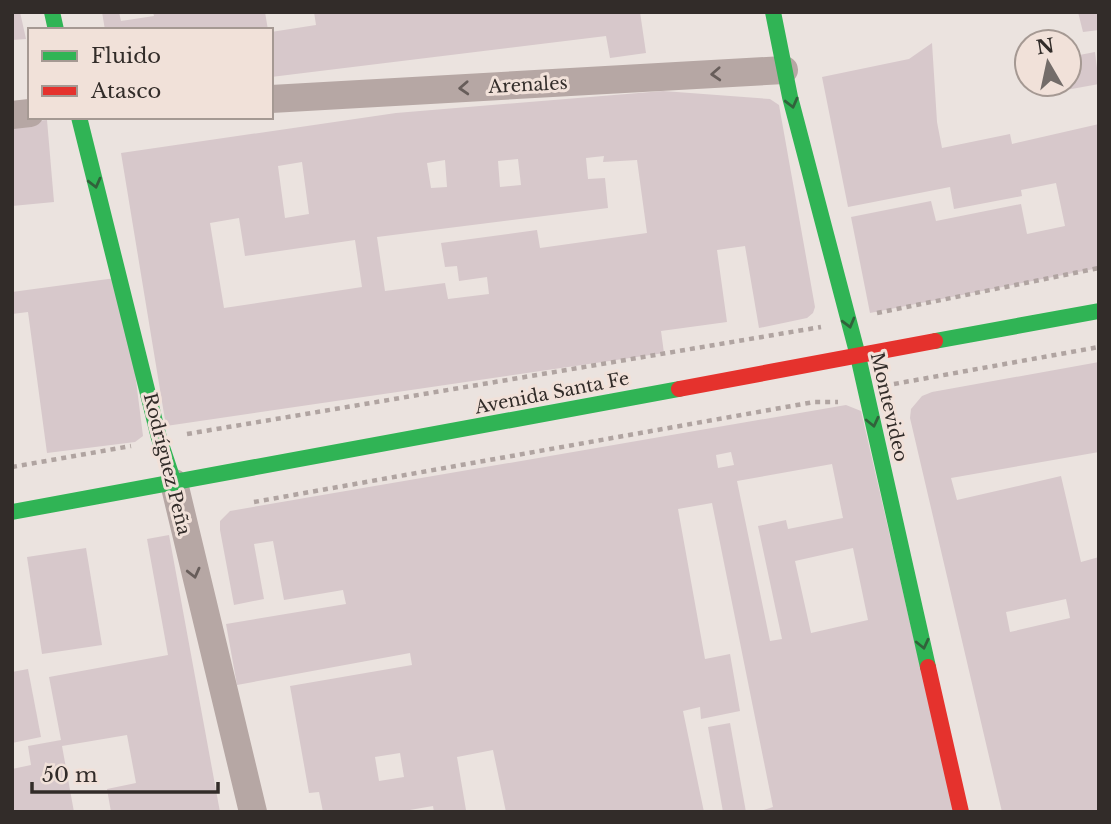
<svg xmlns="http://www.w3.org/2000/svg" width="1111" height="824" font-family="'Libre Baskerville',serif">
<style>
.building{fill:#d7c8cb;fill-rule:evenodd}
.lines{fill:none;stroke-linecap:round;stroke-linejoin:round}
.path{stroke:#b0a4a1;stroke-width:4.5;stroke-dasharray:5 5;stroke-linecap:butt}
.street{stroke:#b6a7a4;stroke-width:28}
.fast{stroke:#30b455;stroke-width:16}
.jam{stroke:#e5322d;stroke-width:16}
.oneway{stroke:#675d5a}
.oneway2{stroke:#31623b}
.labels{text-anchor:middle;stroke-width:6;stroke-linejoin:round;paint-order:stroke}
.street-label{font-size:18px;fill:#322c29;stroke:#f1e1d9}
</style>
<rect width="100%" height="100%" fill="#ebe3df"/>
<!-- building -->
<g class="building">
<path d="M12,12H20L26,39L12,40Z"/>
<path d="M102,12H119L121,21L154,16L153,12H265L268,30H105Z"/>
<path d="M314,12H640L646,53L610,58L606,36L271,77V32L316,25Z"/>
<path d="M1078,12H1099V30L1083,32Z"/>
<path d="M932,43L937,122L942,148L1010,134L1012,144L1099,124V268L870,313L851,217L931,201L936,221L1021,204L1027,234L1065,226L1056,183L1021,190L1022,196L954,209L950,187L848,207L822,77L909,59Z"/>
<path d="M1095,52L1099,84L1066,90L1064,84H1069V57Z"/>
<path d="M663,91L770,99L779,105L815,307L813,313L807,318L759,328L745,246L717,250L727,322L661,331L664,353L166,426L121,153L396,113ZM604,156L603,162L637,160L647,233L540,248L537,230L441,243L445,267L457,266L459,281L487,277L489,294L448,299L445,283L385,291L377,237L608,208L605,178L588,179L586,158ZM518,159L521,185L500,187L498,161ZM445,160L447,187L431,188L427,163ZM302,162L309,214L285,218L278,166ZM239,218L245,256L355,240L362,287L224,308L210,223Z"/>
<path d="M47,120L54,202L12,206V123Z"/>
<path d="M123,277L143,436L135,442L47,453L28,312L12,314V292Z"/>
<path d="M1099,362V452L951,478L957,500L1061,476L1081,562L1099,557V812H1002L910,418L911,409L922,396L932,392ZM1066,599L1070,618L1010,632L1006,612Z"/>
<path d="M846,405L861,411L954,812H757L773,807L712,503L678,509L705,659L730,654L740,711L701,719L700,707L683,711L704,812H506L493,750L457,757L466,810L434,812L433,806L398,812H323L319,792L309,793L290,686L412,665L410,653L237,685L226,624L346,604L343,590L284,600L273,541L254,544L264,599L234,605L220,530V521L230,511ZM731,452L734,465L718,468L716,455ZM832,464L843,518L788,529L786,520L758,526L782,639L770,641L737,481ZM853,548L868,620L811,633L795,561ZM400,753L404,777L379,781L375,757Z"/>
<path d="M169,535L220,812H111L107,789L136,783L127,735L62,746L74,812H12V769L31,765L28,746L61,740L49,677L168,655L147,539Z"/>
<path d="M86,548L102,645L42,654L27,557Z"/>
<path d="M28,669L41,737L12,743V672Z"/>
<path d="M730,723L746,812H723L708,727Z"/>
</g>
<g class="lines">
<!-- path -->
<g class="path">
<path d="M877,313L1099,268"/>
<path d="M894,384L1099,347"/>
<path d="M187,434L821,327"/>
<path d="M12,467L131,446"/>
<path d="M254,502L814,402H838"/>
</g>
<!-- street -->
<g class="street">
<path d="M271,99L784,70"/>
<path d="M12,115L30,113"/>
<path d="M174,483L253,812"/>
</g>
<!-- fast -->
<g class="fast">
<path d="M52,12L56,30"/>
<path d="M773,12L790,97L858,356L928,667"/>
<path d="M79,117L159,438L174,483"/>
<path d="M935,341L1099,311"/>
<path d="M12,512L679,389"/>
</g>
<!-- jam -->
<g class="jam">
<path d="M679,389L935,341"/>
<path d="M928,667L961,812"/>
</g>
</g>
<!-- one-way arrows -->
<defs><path id="oneway-chevron" d="M-2-3.5L2.5 0L-2 3.5" fill="none" stroke-width="1.6" stroke-linecap="round" stroke-linejoin="round" transform="scale(1.75)"/></defs>
<g class="oneway">
<use href="#oneway-chevron" transform="translate(716 74) rotate(177)"/>
<use href="#oneway-chevron" transform="translate(464 88) rotate(177)"/>
<use href="#oneway-chevron" transform="translate(194 573) rotate(76)"/>
</g>
<g class="oneway2">
<use href="#oneway-chevron" transform="translate(792 103) rotate(76)"/>
<use href="#oneway-chevron" transform="translate(95 183) rotate(76)"/>
<use href="#oneway-chevron" transform="translate(849 323) rotate(75)"/>
<use href="#oneway-chevron" transform="translate(873 422) rotate(77)"/>
<use href="#oneway-chevron" transform="translate(923 644) rotate(77)"/>
</g>
<g class="labels">
<!-- street labels -->
<g class="street-label">
<text transform="translate(528 85) rotate(-3)" y="6">Arenales</text>
<text transform="translate(552 393) rotate(-11)" y="6">Avenida Santa Fe</text>
<text transform="translate(889 407) rotate(77)" y="6">Montevideo</text>
<text transform="translate(167 464) rotate(76)" y="6">Rodríguez Peña</text>
</g>
</g>
<!-- border -->
<rect width="1111" height="824" fill="none" stroke="#322c29" stroke-width="28"/>
<!-- legend -->
<rect x="28" y="28" width="245" height="91" fill="#f1e1d9" stroke="#a59993" stroke-width="2"/>
<rect x="42" y="51" width="35" height="10" fill="#30b455" stroke="#a59993" stroke-width="2"/>
<text x="91" y="63" font-size="21" fill="#322c29">Fluido</text>
<rect x="42" y="86" width="35" height="10" fill="#e5322d" stroke="#a59993" stroke-width="2"/>
<text x="91" y="98" font-size="21" fill="#322c29">Atasco</text>
<!-- north arrow -->
<g transform="translate(1048 63) rotate(351)"><circle r="33" fill="#f1e1d9" stroke="#a59993" stroke-width="2"/>
<path d="M0-5L12 26L0 18L-12 26Z" fill="#736c69"/>
<text y="-10" font-size="19" font-weight="bold" text-anchor="middle" fill="#322c29">N</text>
</g>
<!-- scale -->
<path d="M32 782v10h186v-10" fill="none" stroke="#322c29" stroke-width="3.5"/>
<text x="42" y="782" font-size="21" fill="#322c29" stroke="#f1e1d9" stroke-width="5" paint-order="stroke">50 m</text>
</svg>
